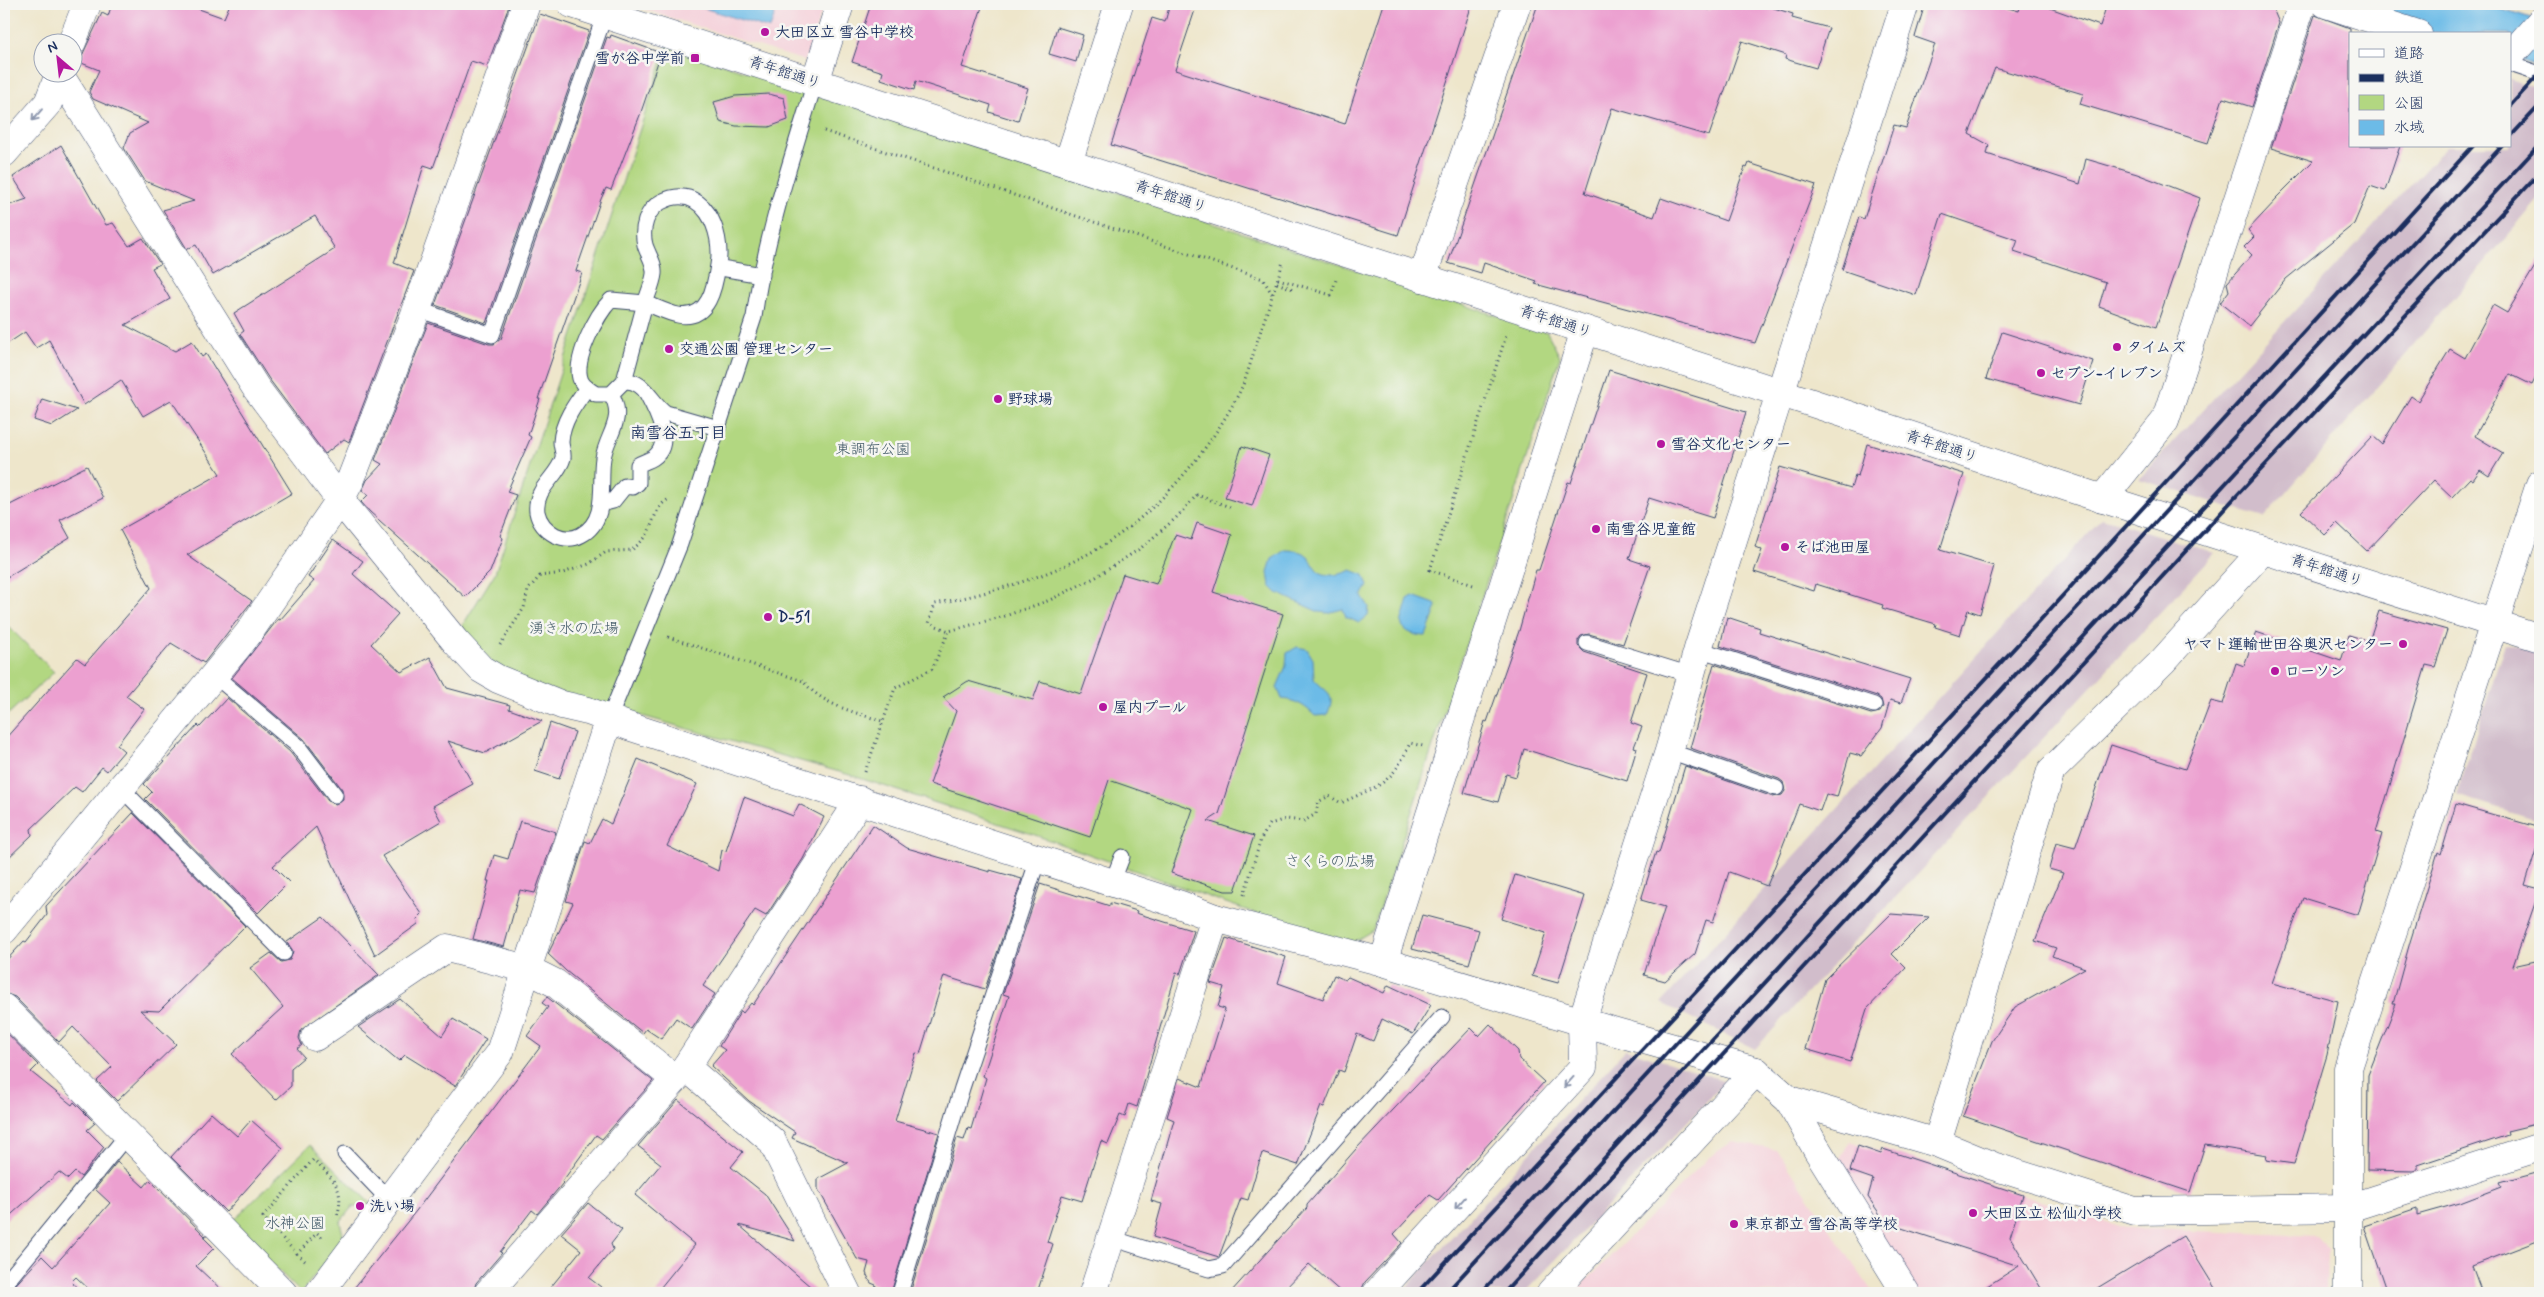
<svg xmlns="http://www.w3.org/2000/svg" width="2544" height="1297" font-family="Mynerve,'Klee One',sans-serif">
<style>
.built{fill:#f5cfd9}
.industrial{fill:#d1bdcb}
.green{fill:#b2d781;stroke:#668370}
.water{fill:#6cbbe7;stroke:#4475a2}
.building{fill:#eca0d0}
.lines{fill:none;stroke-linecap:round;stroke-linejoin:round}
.lane-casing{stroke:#3b4a6e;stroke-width:17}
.street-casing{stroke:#3b4a6e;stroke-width:29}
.secondary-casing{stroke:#3b4a6e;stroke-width:29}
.path{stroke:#3b4a6e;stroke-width:3;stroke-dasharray:1 4;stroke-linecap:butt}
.lane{stroke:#fff;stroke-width:15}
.street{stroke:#fff;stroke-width:28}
.secondary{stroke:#fff;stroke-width:28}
.rail{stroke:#1b2f5e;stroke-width:4}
.oneway{stroke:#8d97ae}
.poi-dot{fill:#b5179e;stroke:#f6f6f2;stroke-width:2}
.labels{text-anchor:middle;stroke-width:5;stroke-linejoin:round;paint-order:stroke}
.poi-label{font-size:15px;font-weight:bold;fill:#1b2f5e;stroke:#f6f6f2;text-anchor:start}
.street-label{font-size:15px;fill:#1b2f5e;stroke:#f6f6f2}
.park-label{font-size:15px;fill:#415967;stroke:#f6f6f2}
.neighbourhood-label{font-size:16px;font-weight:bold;fill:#1b2f5e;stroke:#f6f6f2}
</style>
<rect width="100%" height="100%" fill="#f6f6f2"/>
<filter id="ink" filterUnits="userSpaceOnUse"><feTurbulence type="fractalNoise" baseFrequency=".02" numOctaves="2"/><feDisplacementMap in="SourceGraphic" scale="10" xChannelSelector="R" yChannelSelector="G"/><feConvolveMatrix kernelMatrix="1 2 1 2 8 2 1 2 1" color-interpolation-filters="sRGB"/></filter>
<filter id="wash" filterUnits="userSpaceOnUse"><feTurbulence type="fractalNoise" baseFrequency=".0096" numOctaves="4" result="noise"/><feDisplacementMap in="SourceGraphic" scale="20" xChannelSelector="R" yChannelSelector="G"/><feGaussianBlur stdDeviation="1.12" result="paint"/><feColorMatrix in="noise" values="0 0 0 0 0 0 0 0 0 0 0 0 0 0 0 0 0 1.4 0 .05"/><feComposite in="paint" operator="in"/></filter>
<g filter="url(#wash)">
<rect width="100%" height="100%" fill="#eee6cb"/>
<!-- built -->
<g class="built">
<path d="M628,4H824L805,61Z"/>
<path d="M1850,1141L2126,1228L2316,1236L2328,1249L2327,1293H1918L1836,1165Z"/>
<path d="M1732,1142L1777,1150L1873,1293H1574L1708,1158Z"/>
</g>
<!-- industrial -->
<g class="industrial">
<path d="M2510,79L2540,90V198L2264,518L2139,479L2447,146H2510Z"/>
<path d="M2102,518L2215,553L1755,1049L1661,1003Z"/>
<path d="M2505,643L2540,652V821L2457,795Z"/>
<path d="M1626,1049L1726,1081L1524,1293H1401Z"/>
</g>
<!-- green -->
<g class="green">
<path d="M667,46L1547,332L1560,357L1373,930L1347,946L1035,835L850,775L505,677L461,628L495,573Z"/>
<path d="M4,622L54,672L4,718Z"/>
<path d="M310,1145L371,1204L368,1206L352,1207L340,1222L344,1238L301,1293L231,1223Z"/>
</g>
<!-- water -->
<g class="water">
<path d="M691,4H778L770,29Z"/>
<path d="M2329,4H2488L2540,21V67L2510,55V34H2435Z"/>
<path d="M1285,550C1293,550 1302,551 1308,556C1312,560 1313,566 1317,570C1325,578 1341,575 1351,570L1364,575L1368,586L1362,596L1369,607L1368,616L1359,623L1346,617L1343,609L1327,613L1319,612L1277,593L1270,586L1268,572L1272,559Z"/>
<path d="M1413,596L1435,604L1437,607L1426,636C1417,636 1404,633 1401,623L1408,599Z"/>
<path d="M1297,647L1307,649L1313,659L1314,679C1327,694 1337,692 1327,715L1315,716C1304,705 1297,701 1282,699L1277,687L1286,666L1287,653Z"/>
</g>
<g id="blocks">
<!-- building -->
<g class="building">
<path d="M112,4H185L224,18L230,4H502L509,6L487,66L471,61L433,168L424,165L394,263L414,271L349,442L344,439L325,454L269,379L240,334L244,331L234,313L335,249L315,216L213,275L196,245L187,249L163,210L194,201L145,181L124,148L130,133L148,123L93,99L89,92L99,70L79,62L102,13L108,16Z"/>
<path d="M871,4H983L962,67L1028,88L1018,121L989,112L991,105L916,81L914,90L881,79L883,72L852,62Z"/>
<path d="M1170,4H1197L1175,70L1345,124L1384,4H1472L1398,235L1111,145L1152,18L1165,22Z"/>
<path d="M1538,4H1690L1710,10L1712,4H1761L1793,14L1792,18L1829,28L1816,68L1785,59L1786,55L1742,41L1709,136L1612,108L1585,193L1654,217L1661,198L1726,221L1745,167L1747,168L1749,163L1816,185L1755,343L1535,284L1537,281L1484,263L1481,273L1448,263Z"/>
<path d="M1925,4H1994L2019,11L2021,4H2052L2050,8L2100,26L2107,4H2271L2279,23L2252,107L2223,98L2208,143L2080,104L2083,94L1995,68L1969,134L1989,145L1987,154L2080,184L2086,159L2137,174L2200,198L2156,327L2099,306L2106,282L2014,251L2018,240L1942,214L1916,295L1842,270L1859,217L1864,219L1894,125L1906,128L1935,44L1915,37Z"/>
<path d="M540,14L589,31L486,323L435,305Z"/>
<path d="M2315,15L2350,28V146H2400L2385,191L2370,186L2354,224L2286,279L2249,326L2220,303L2229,291L2227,283L2252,255L2244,247L2254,237L2248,230L2277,199L2276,198L2313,161L2271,148Z"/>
<path d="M1057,27L1083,35L1076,62L1049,54Z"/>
<path d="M611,35L661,53L640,115L611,190L606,188L601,199L576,271L582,273L538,399H540L528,435L531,437L507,492L516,495L500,536L503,538L490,572L465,597L370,512L361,502L368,495L362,491L367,480L382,464L375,460L428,323L489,344H494L501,339L607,37L610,38Z"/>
<path d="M769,94L784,98L788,120L769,127L736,126L720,122L714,102L735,96Z"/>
<path d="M61,145L106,225L113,223L129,246L143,238L160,264L152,268L170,299L125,325L175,351L192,341L202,357L206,354L292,493L187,555L252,601L204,663L171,643L126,696L144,709L117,745L124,751L107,771L102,767L82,792L75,787L31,829L32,835L4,862V740L77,658L85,664L151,588L120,530L220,474L171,400L143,416L121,380L84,405L49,340L36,348L25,332L4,346V207L27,199L13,177Z"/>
<path d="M2540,258V369L2532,385L2510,374L2475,436L2503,453L2489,476L2480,470L2473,480L2470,478L2452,497L2434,480L2367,551L2337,523L2325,535L2301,512L2373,436L2382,444L2411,396L2418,401L2450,349L2465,358L2493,305L2507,313Z"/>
<path d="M2002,332L2093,361L2079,405L1986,379Z"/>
<path d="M1609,370L1746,412L1713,518L1649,498L1629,559L1650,566L1623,644L1589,634L1581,636L1578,640V646L1584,652L1647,673L1631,723L1642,727L1634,747L1637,748L1627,781L1524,749L1516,777L1506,774L1498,802L1464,793L1485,721L1487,722L1519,631L1536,570H1539L1568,482L1571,483Z"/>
<path d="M42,399L77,410L52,426L34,420Z"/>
<path d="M1867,444L1964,474L1940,550L1994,566L1980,614L1968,610L1960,635L1935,627L1936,624L1882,608L1883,605L1816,584L1814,591L1754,572L1762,550L1755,547L1780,467L1851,488L1855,475L1858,476Z"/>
<path d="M1242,446L1269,455L1252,506L1225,498Z"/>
<path d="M87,466L103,498L60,520L70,538L4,579V508Z"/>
<path d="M1197,523L1232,535L1213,592L1283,614L1219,814L1208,821L1254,836L1235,891H1225L1171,873L1193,809L1109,780L1090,837L930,784L956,711L943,697L968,681L1033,700L1040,681L1081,694L1123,574L1156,584L1175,535L1191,540Z"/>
<path d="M333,540L363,561L353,574L398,614L371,644L401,672L430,657L447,688L510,705L509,709L542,721L485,753L448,741L473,784L433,806L441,821L382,856L422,914L417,919L418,924L375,955L316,827L273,866L289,882L258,913L145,799L152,792L144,784L198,725L200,727L227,698L290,752L328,801L336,804L343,799L342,789L304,739L232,678L278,619L280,620L314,581L308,577Z"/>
<path d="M2379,611L2447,630L2435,667L2426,665L2376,832L2382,834L2358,915L2303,898L2272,983L2338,1001L2327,1055L2294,1164L2266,1160L2267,1155L2205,1145L2190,1192L1963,1116L1992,1041L2015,1007L2085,968L2052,956L2056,948L2035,941L2063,873L2049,869L2056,843L2075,848L2111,745L2185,769L2211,701L2223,704L2236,663L2244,666L2256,632L2341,661L2349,635L2369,641Z"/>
<path d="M1727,617L1760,628L1759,632L1910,679L1901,703L1890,700L1882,728L1861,756L1850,753L1837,797L1826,794L1820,811L1799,804L1767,886L1729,872L1713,922L1706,920L1695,954L1665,981L1644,975L1665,907L1641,900L1656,852L1659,853L1685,766L1773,797L1782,795L1785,791L1783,782L1779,779L1690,748L1714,664L1871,714L1880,712L1883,707L1881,699L1877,696L1720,646Z"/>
<path d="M550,723L575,732L559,779L535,771Z"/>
<path d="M638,759L697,784L667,846L718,871L722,850L726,851L744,797L793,816L799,804L824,817L803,859L766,916L755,910L703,986L715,994L692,1029L676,1018L661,1039L646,1029L643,1033L566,971L548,954L573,903L566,901L585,841L590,843L602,819L611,824Z"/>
<path d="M2456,804L2540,828V837L2525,885L2540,889L2513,966L2540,960V1123L2507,1131L2508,1135L2418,1165V1169L2413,1171L2367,1170L2368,1075L2396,1004H2393L2410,942L2438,852L2441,854Z"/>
<path d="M133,813L245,926L159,1011L140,1010L176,1044L117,1101L97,1081L112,1067L73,1027L59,1042L15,997L4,993V963L24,941L26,942L47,915L46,906Z"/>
<path d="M520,821L556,832L535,893L520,890L504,947L473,939L489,881H487L494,855L508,859Z"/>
<path d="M873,825L907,848L990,872V870L1022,879L985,989L944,976L920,1054L916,1053L895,1121L939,1133L891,1293H873L876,1285L871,1283L866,1273L869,1262L857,1259L818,1189V1179L848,1163L792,1138L795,1132L749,1101L711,1066L725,1050L719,1046L741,1011L743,1013L751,1003L753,1005Z"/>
<path d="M1515,875L1585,896L1558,983L1532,976L1546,933L1501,919Z"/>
<path d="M1040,884L1110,906V903L1137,911L1136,913L1194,931L1180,974L1176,973L1137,1107L1129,1104L1125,1117L1120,1115L1108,1144L1101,1141L1082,1201L1062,1195L1047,1242L1053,1244L1037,1293H910L957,1138L964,1140L968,1128L971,1129L986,1078L983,1076L1009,996L1003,994Z"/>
<path d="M1891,914L1929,917L1892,954L1906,968L1867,1009L1850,1062L1805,1049L1825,979Z"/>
<path d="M1422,915L1479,930L1469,964L1412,949Z"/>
<path d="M323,917L379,975L301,1030L299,1038L302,1045L297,1049L304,1057L291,1068V1086L276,1100L232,1054L283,1007L250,968L271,953L281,962L290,960L293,951L287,942Z"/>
<path d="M1226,938L1286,957L1278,983L1323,999L1334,975L1345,980L1348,977L1384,993L1388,985L1431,1005L1413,1034L1382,1019L1373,1041L1357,1034L1344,1072L1339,1070L1324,1107L1321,1106L1298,1165L1262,1153L1248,1200L1241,1198L1219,1257L1153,1237L1162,1204L1151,1201L1174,1120L1167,1117L1179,1078L1201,1087L1225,1009L1218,1007L1224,987L1210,983Z"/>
<path d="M547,997L653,1081L602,1139L596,1135L562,1182L563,1183L537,1214L532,1210L500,1252L502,1253L476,1283L473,1293H350L416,1211L541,1046L527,1036L548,1007L542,1003Z"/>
<path d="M400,999L442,1036L453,1019L486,1039L455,1086L405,1055L399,1061L358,1027Z"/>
<path d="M1490,1024L1518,1051L1519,1059L1544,1082L1438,1200L1430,1195L1394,1234L1402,1243L1365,1282L1360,1293H1342L1309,1264L1281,1293H1230L1307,1208V1205L1356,1149L1471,1028L1479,1036Z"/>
<path d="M4,1030L38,1065L31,1072L72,1105L74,1102L95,1123L87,1130L104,1147L81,1177L75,1172L68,1179L59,1172L4,1221Z"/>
<path d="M678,1100L743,1152L731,1167L765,1194L795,1241L739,1225L818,1293H656L695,1245L635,1195L661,1164L638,1146Z"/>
<path d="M211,1113L237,1136L251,1120L283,1148L226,1212L171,1157Z"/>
<path d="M1858,1146L1881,1154L1883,1149L2023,1195L2010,1237L2044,1293H1976L2019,1266L1886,1223L1868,1197L1873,1179L1850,1171Z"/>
<path d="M117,1162L144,1187L150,1180L205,1236L204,1238L214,1248L196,1266L225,1293H93L76,1277L71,1282L83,1293H8L42,1256L53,1267L110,1203L95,1189Z"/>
<path d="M2540,1172V1240L2472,1266L2482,1293H2387L2364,1226L2417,1208V1215L2460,1203L2502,1187L2500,1183Z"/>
<path d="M588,1203L622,1230L611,1244L613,1249L589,1278L609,1293H546L581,1250L561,1234Z"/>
<path d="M2183,1236L2218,1293H2089Z"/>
</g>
</g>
</g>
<g filter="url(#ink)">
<use href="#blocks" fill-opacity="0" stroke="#3b4a6e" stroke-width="1"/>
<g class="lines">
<defs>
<g id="lane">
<path d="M2510,64L2540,74"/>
<path d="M718,265C724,232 703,180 661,202C646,210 641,229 645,245C648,255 655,263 654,274C653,283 648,294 645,303C656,307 667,313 678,315C709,321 715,286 718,265L721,268L762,275"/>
<path d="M611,300L645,303L624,381L611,394H596C591,391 584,387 581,381C572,361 597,314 611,300Z"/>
<path d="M417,309L492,335L605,14"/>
<path d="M624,381C644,379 651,403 666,413L718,428"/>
<path d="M587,388C575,404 562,422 561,442C561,447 564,453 563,458C558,477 534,488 537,512C539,522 546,530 555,535C564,539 572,540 581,535C609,520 599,483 603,458C607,434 626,419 611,394"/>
<path d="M601,504L613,501L625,486L633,487L638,483V465C643,462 648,461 653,458C675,443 655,409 646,392"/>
<path d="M1587,643L1691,675"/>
<path d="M1698,649L1874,705"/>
<path d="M214,675L297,745L335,795"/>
<path d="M609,719L680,544L754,317C765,239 792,157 815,82"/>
<path d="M1669,751L1776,788"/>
<path d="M121,788L284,953"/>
<path d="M1112,883L1122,857"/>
<path d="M345,1154L389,1200"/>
<path d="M1111,1238L1209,1269L1223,1266L1442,1017"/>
<path d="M4,1285L128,1134"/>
<path d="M900,1293L962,1088L1038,859"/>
</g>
<g id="street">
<path d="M2326,4L2418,34"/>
<path d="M72,42L87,4"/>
<path d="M2510,56L2540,22"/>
<path d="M59,74L256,388L340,500L455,641L481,669L498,679L562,705L588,711L628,726L1181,905L1215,918L1383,962L1616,1032L1756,1071L1789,1100L1816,1148L1906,1293"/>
<path d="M815,82L840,4"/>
<path d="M4,153L48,103L60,72"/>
<path d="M1068,163L1119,4"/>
<path d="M1422,278L1517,4"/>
<path d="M2102,499L2165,421L2302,4"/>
<path d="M4,930L248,634L340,500L351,479L417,309L526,4"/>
<path d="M1383,962L1585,330"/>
<path d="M4,1008L283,1293"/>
<path d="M315,1037L447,948L527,969L555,983L675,1079"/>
<path d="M686,1067L772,1141L847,1293"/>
<path d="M1789,1100L1937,1143L1993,1166L2135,1211L2349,1208L2540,1147"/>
<path d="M1937,1143L2051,771L2162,662L2263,550"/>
<path d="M319,1293L500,1052L609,719"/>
<path d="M488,1293L686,1067L860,800"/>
<path d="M1093,1293L1215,918"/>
<path d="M1377,1293L1583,1067L1582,1021L1669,751L1698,649L1905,4"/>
<path d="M1551,1293L1756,1071"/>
<path d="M2348,1293V1068L2540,484"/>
</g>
<path id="secondary" d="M572,4L1803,400L2088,494L2540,638"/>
</defs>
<!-- lane casing -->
<use href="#lane" class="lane-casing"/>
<!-- street casing -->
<use href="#street" class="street-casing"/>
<!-- secondary casing -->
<use href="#secondary" class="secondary-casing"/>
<!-- path -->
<g class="path">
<path d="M824,131L1263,279L1272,294"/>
<path d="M1278,279L1331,295L1336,280"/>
<path d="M1277,283L1293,289"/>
<path d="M1230,507L1197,495L1176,518L1141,548L1096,577L1050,600L1005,616L949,631L929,623L935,604C988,593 1039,580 1086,555C1151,522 1212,450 1243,385C1248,372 1252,358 1256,345C1265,318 1274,290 1283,262"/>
<path d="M1473,585L1430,570L1506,336"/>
<path d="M668,637L803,681C822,705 854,712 882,721"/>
<path d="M500,645L524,608L528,590L540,576L563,573L589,564L606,552L632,550C636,546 643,541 646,536C654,523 655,506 669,499"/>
<path d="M865,772L895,688L932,669L949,631"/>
<path d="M1244,895L1261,839L1270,824L1286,819L1304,821L1316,814L1318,802L1329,796L1341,803C1381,784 1391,786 1410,743L1423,746"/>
<path d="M297,1254L263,1217L313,1160C332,1177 346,1189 337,1216"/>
<path d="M305,1261L297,1254L317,1233L324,1239"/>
</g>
<!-- lane -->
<use href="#lane" class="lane"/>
<!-- street -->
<use href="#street" class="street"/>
<!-- secondary -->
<use href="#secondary" class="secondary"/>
<!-- rail -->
<g class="rail">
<path d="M2510,106L2540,73"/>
<path d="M2510,137L2540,105"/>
<path d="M1417,1293L2044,616L2473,146"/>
<path d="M1446,1293L2502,146"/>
<path d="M1481,1293L1912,822L2540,144"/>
<path d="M1504,1293L2240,492L2540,172"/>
</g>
</g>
<!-- one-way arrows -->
<defs><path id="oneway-shaft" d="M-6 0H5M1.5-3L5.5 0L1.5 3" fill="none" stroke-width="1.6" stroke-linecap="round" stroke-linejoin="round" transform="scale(1.25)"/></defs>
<g class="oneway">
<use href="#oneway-shaft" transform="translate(37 115) rotate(131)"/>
<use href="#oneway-shaft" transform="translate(1569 1082) rotate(132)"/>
<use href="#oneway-shaft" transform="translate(1460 1203) rotate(132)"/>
</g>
</g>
<!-- markers -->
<g class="poi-dot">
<circle cx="765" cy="32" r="5"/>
<rect x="690" y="53" width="10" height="10" rx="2.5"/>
<circle cx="2117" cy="347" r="5"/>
<circle cx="669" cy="349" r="5"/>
<circle cx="2041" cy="373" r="5"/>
<circle cx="998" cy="399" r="5"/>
<circle cx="1661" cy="444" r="5"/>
<circle cx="1596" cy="529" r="5"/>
<circle cx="1785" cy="547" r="5"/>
<circle cx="768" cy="617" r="5"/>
<circle cx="2403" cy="644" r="5"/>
<circle cx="2275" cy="671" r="5"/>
<circle cx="1103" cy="707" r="5"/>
<circle cx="360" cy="1206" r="5"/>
<circle cx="1973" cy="1213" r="5"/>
<circle cx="1734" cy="1224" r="5"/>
</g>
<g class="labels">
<!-- poi labels -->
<g class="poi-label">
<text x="775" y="37">大田区立 雪谷中学校</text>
<text x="685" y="63" text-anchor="end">雪が谷中学前</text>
<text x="2127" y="352">タイムズ</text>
<text x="679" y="354">交通公園 管理センター</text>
<text x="2051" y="378">セブン-イレブン</text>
<text x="1008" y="404">野球場</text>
<text x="1671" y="449">雪谷文化センター</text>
<text x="1606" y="534">南雪谷児童館</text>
<text x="1795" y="552">そば池田屋</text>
<text x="778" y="622">D-51</text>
<text x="2393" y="649" text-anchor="end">ヤマト運輸世田谷奥沢センター</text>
<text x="2285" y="676">ローソン</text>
<text x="1113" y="712">屋内プール</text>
<text x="370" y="1211">洗い場</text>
<text x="1983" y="1218">大田区立 松仙小学校</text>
<text x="1744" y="1229">東京都立 雪谷高等学校</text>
</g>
<!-- street labels -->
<g class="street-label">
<text transform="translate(785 72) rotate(18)" y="5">青年館通り</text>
<text transform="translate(1171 196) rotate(18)" y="5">青年館通り</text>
<text transform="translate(1556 321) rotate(18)" y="5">青年館通り</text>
<text transform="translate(1942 446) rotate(18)" y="5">青年館通り</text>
<text transform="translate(2327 570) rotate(18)" y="5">青年館通り</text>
</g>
<!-- park labels -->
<g class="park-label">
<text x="873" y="454">東調布公園</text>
<text x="574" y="633">湧き水の広場</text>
<text x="1330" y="866">さくらの広場</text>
<text x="295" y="1228">水神公園</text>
</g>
<!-- neighbourhood labels -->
<g class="neighbourhood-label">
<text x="678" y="438">南雪谷五丁目</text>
</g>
</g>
<!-- margin -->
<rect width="2544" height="1297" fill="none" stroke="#f6f6f2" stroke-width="20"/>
<!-- legend -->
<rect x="2349" y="32" width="162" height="115" fill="#f6f6f2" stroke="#9ea6b7"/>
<rect x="2359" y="49" width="25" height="8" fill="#ffffff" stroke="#9ea6b7"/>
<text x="2394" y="58" font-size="15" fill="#1b2f5e">道路</text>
<rect x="2359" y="74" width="25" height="8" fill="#1b2f5e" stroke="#9ea6b7"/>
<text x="2394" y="82" font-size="15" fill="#1b2f5e">鉄道</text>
<rect x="2359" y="95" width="25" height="15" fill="#b2d781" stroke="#9ea6b7"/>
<text x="2394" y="108" font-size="15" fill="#1b2f5e">公園</text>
<rect x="2359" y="120" width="25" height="15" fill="#6cbbe7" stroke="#9ea6b7"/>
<text x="2394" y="132" font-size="15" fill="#1b2f5e">水域</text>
<!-- north arrow -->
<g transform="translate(58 58) rotate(332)"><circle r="24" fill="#f6f6f2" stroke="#9ea6b7"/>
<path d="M0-4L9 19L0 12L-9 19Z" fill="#b5179e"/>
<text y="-8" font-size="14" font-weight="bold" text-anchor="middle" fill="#1b2f5e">N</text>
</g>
</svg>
